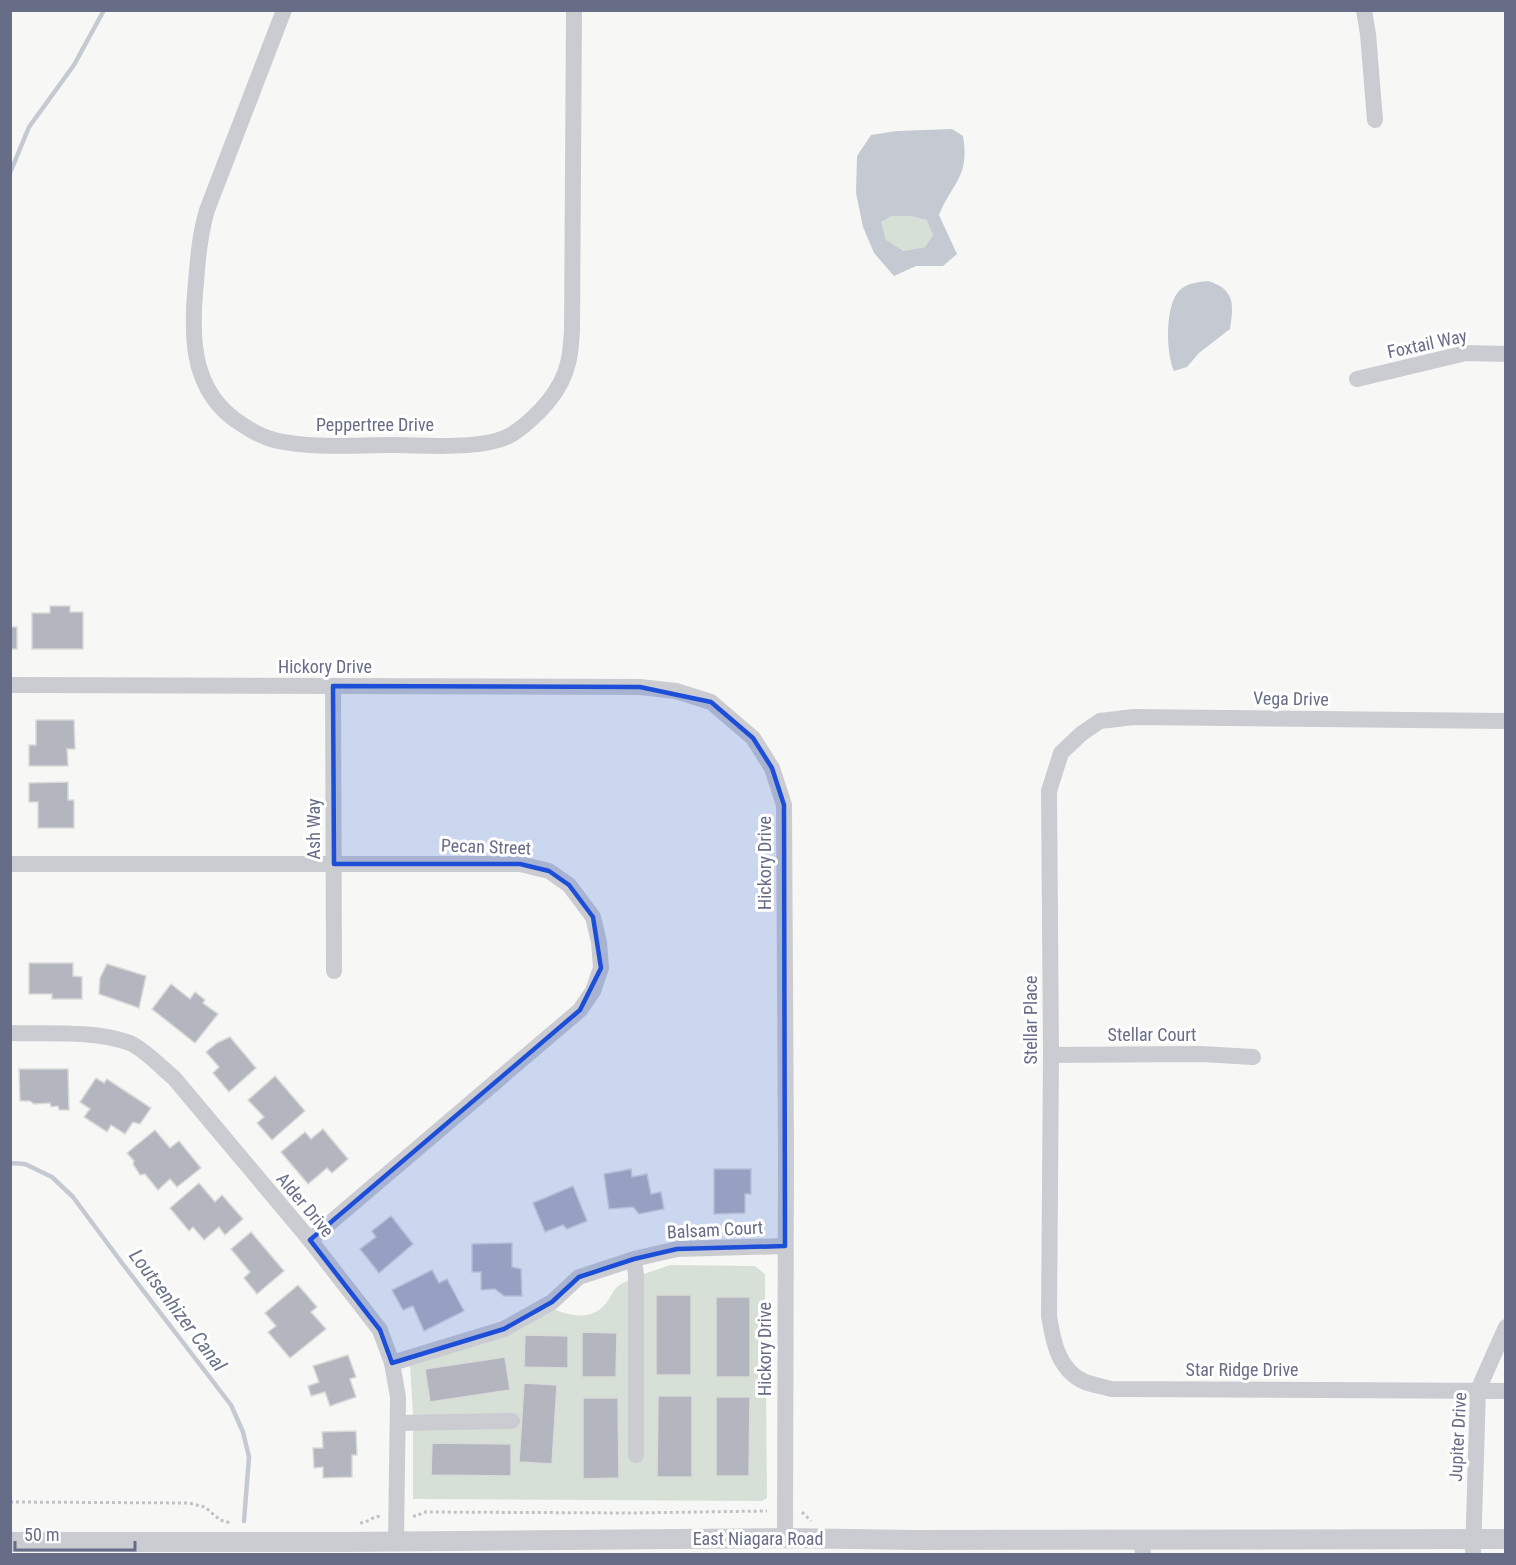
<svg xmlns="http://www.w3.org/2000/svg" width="1516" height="1565" font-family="'Roboto Condensed',sans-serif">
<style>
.green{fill:#d7e0d7}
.water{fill:#c5cad2;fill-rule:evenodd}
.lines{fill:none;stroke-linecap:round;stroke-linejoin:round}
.stream{stroke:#c5cad2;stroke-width:4.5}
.building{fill:#b3b5bf;stroke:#d9dad8;stroke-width:1.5}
.path{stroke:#c2c2c5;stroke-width:3;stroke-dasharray:3 3;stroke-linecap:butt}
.minor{stroke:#cbccd1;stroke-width:16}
.tertiary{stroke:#cbccd1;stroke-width:20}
.marked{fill:#1d4ed8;fill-opacity:0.2;stroke:#1d4ed8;stroke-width:4.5;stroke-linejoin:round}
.labels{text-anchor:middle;stroke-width:6;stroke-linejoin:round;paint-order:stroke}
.street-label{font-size:18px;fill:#676d87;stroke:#fff}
.water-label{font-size:20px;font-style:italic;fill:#697489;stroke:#fff}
</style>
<rect width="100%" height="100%" fill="#f7f8f6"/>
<!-- green -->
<g class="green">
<path d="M892,216H910L928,220L933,235L925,247L905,251L886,241L881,222Z"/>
<path d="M670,1265L755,1266L765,1274L767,1498L762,1501L413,1499V1415L410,1366L551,1308C570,1316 592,1322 607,1302C612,1295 613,1289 621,1284C636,1276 654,1271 670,1265Z"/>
</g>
<!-- water -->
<g class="water">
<path d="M952,129L963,136C970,176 953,182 939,215L957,254L943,266H916L894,276L874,253L863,227L856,193L857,156L871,135L897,131ZM892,216H910L927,220L933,235L925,247L904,251L886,240L881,222Z"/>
<path d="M1208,281C1235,289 1234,305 1230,329L1199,353L1187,367L1174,371C1166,354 1164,303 1181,289C1189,283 1198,282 1208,281Z"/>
</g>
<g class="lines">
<!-- stream -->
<g class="stream">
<path d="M10,173L29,127L74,65L104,10"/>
<path d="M10,1163L25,1164L52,1177L73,1197L122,1263L231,1405L243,1432L249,1457L244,1521"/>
</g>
</g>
<!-- building -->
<g class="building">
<path d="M50,606H70V612H83V649H32V613H50Z"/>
<rect x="10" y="627" width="7" height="22"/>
<path d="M36,720H74L75,749H67L68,766H29V745H36Z"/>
<path d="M68,782V800H74V828H38V802H29V783Z"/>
<path d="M29,963H73V976L82,977V999H52V994H29Z"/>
<path d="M107,964L146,976L139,1008L99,994L100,978Z"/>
<path d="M171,984L190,999L195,992L205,1000L203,1003L218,1014L195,1043L152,1009Z"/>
<path d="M230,1037L256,1068L229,1092L213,1073L219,1067L206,1052L217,1043Z"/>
<path d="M19,1069H68L69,1110H59L58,1106L51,1107L50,1103L34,1104L30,1101H20Z"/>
<path d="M275,1076L305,1111L272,1140L257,1123L264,1117L248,1100Z"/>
<path d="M96,1078L104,1083L107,1079L151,1108L140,1124L133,1122L125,1134L111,1125L107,1132L84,1117L90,1109L80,1102Z"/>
<path d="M323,1129L348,1159L332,1173L327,1168L308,1184L281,1152L305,1132L311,1139Z"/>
<path d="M155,1130L170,1148L179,1141L201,1168L177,1187L170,1179L158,1190L145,1174L140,1175L133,1164L134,1161L127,1153Z"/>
<path d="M631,1169L632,1177L647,1174L651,1194L661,1192L664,1209L639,1214L633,1207L609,1209L604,1174Z"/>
<path d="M714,1169H751V1194H745V1213L714,1214Z"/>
<path d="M199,1183L215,1202L222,1195L243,1219L225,1235L219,1227L204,1240L193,1227L189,1231L170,1208Z"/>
<path d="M573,1186L587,1221L567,1229L563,1225L545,1232L533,1203Z"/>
<path d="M391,1216L413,1244L379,1273L360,1249L376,1237L372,1231Z"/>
<path d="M251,1232L284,1271L257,1294L244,1278L250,1272L231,1249Z"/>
<path d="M512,1243V1267L521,1269L522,1296H504L495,1289L481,1290V1272H472V1244Z"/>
<path d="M432,1270L439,1283L447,1279L464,1311L424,1331L413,1306L403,1310L392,1290Z"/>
<path d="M298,1285L317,1307L311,1312L326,1329L290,1358L268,1332L276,1326L265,1313Z"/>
<rect x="656" y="1295" width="35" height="80"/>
<rect x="716" y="1297" width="34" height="80"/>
<path d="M582,1332L617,1333L616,1377H582Z"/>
<path d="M525,1335L568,1336V1368L524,1367Z"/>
<path d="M348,1355L356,1377L350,1379L356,1397L330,1406L325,1392L311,1396L308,1386L319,1382L313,1366Z"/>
<path d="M505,1357L510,1390L430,1402L425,1369Z"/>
<path d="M524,1383L557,1385L552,1464L519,1462Z"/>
<path d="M658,1396H692V1477H657Z"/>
<path d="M716,1397H750L749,1476H716Z"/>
<path d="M583,1398H618L619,1478L583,1479Z"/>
<path d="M356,1431L357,1455H352V1477L323,1478V1467L314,1468L313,1448H323L322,1432Z"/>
<path d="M432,1443L511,1444V1476L431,1475Z"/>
</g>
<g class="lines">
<!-- path -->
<g class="path">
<path d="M10,1502L189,1503L205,1507L220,1520L231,1523"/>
<path d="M802,1512L811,1521"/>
<path d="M413,1516H417L423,1512L632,1513L767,1511"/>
<path d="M360,1523C369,1522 373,1516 382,1516"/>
</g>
<!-- minor -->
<g class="minor">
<path d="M284,10L207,210C200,234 198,257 196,282C191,332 190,386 234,419C247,428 259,436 274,440C312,449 354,445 393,445C424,445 488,451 514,433C537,417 562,391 568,363C571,352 571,341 572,331L574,10"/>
<path d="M1364,10L1368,34L1375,120"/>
<path d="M1357,379L1466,353L1506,354"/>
<path d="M10,685L640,687L676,691L711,702L753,738L772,768L784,805L786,1153L785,1538"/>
<path d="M333,686L334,971"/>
<path d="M1506,721L1134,717L1100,721L1081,734L1061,753L1049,791L1051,1055L1049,1316C1053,1341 1058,1369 1083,1381C1091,1385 1102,1386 1111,1389L1506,1391"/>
<path d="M10,864H520L549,871L569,885L593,917L599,942L601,968L593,991L580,1010L310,1240"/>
<path d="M10,1033C49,1034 93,1030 130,1043C144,1049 162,1068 174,1078L310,1240L380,1330L392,1363L398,1397L396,1541"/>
<path d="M1051,1055L1201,1054L1253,1057"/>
<path d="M634,1259L636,1275V1455"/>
<path d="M392,1363L504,1329L552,1302L579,1277L634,1259L677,1249L785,1246"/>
<path d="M398,1423L512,1421"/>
<path d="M1141,1539L1143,1554"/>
<path d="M1473,1554L1478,1390L1506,1327"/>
</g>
<!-- tertiary -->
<path class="tertiary" d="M10,1542H344L785,1538L916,1540L1506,1539"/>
</g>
<!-- marked area -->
<path class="marked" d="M333,686L640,687L711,702L753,738L772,768L784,805L785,1246L677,1249L634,1259L579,1277L552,1302L504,1329L392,1363L380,1330L310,1240L580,1010L601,968L593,917L569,885L549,871L520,864H334Z"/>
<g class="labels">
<!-- street labels -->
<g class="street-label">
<text transform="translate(1427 344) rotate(-12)" y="6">Foxtail Way</text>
<text x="375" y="431">Peppertree Drive</text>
<text x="325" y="673">Hickory Drive</text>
<text transform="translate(1291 699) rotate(1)" y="6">Vega Drive</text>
<text transform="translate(314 829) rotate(-90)" y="6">Ash Way</text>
<text transform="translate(486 847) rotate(2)" y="6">Pecan Street</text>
<text transform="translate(765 863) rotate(-90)" y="6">Hickory Drive</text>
<text transform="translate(1031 1020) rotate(-90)" y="6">Stellar Place</text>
<text x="1152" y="1041">Stellar Court</text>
<text transform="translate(305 1205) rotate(50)" y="6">Alder Drive</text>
<text transform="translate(715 1230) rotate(-3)" y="6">Balsam Court</text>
<text transform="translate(765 1349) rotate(-90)" y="6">Hickory Drive</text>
<text x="1242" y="1376">Star Ridge Drive</text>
<text transform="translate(1458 1437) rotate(-87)" y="6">Jupiter Drive</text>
<text x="758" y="1545">East Niagara Road</text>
</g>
<!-- water labels -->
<g class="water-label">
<text transform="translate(178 1310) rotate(53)" y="7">Loutsenhizer Canal</text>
</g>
</g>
<!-- border -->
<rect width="1516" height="1565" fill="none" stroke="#676d87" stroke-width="24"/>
<!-- scale -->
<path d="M15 1541v9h120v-9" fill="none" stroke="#676d87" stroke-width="3"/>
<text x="24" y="1541" font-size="18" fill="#676d87" stroke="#ffffff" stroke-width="4.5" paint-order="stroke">50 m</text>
</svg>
